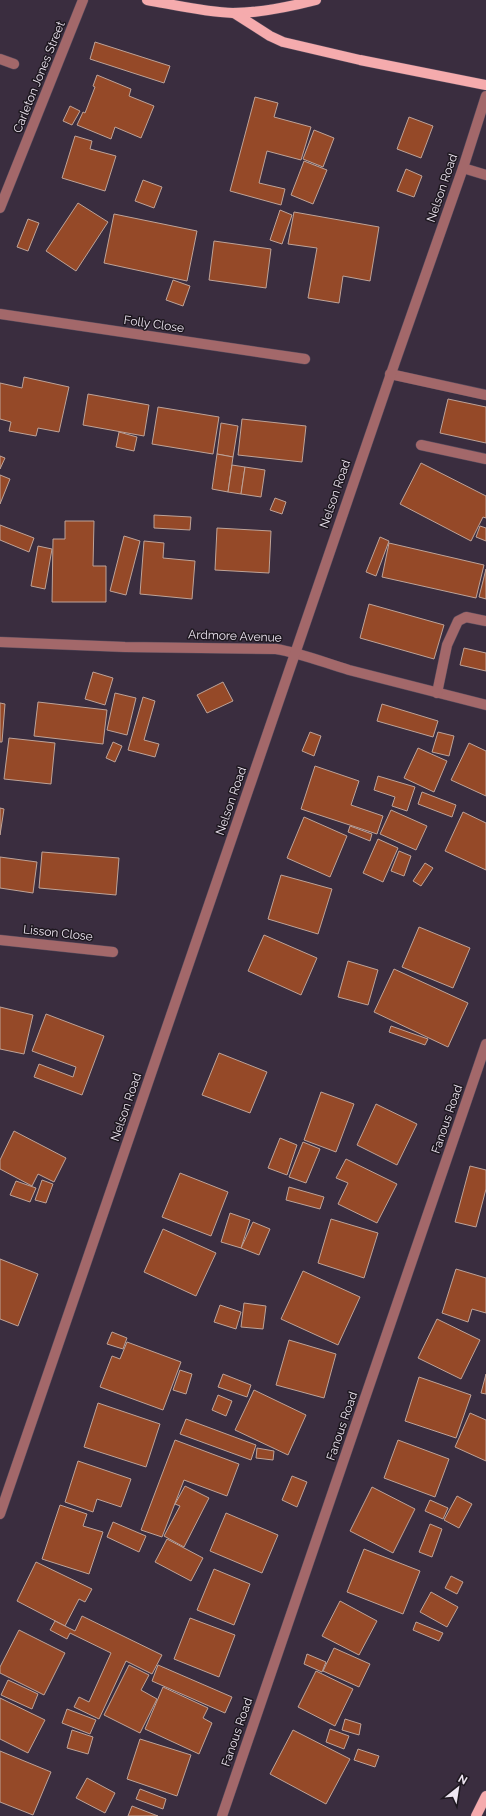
<svg xmlns="http://www.w3.org/2000/svg" width="486" height="1816" font-family="Raleway,sans-serif">
<style>
.building{fill:#954928;stroke:#bea398}
.lines{fill:none;stroke-linecap:round;stroke-linejoin:round}
.minor-casing{stroke:#574b5c;stroke-width:11}
.major-casing{stroke:#574b5c;stroke-width:11}
.minor{stroke:#a3686a;stroke-width:10}
.major{stroke:#f5abad;stroke-width:10}
.labels{text-anchor:middle;stroke-width:3;stroke-linejoin:round;paint-order:stroke}
.street-label{font-size:12px;fill:#eee6f2;stroke:#1e1820}
</style>
<rect width="100%" height="100%" fill="#3a2d3f"/>
<!-- building -->
<g class="building">
<path d="M95,42L170,66L164,83L90,59Z"/>
<path d="M97,75L131,89L129,96L154,106L141,138L115,127L111,139L77,125L83,112L85,113L95,87L93,86Z"/>
<path d="M255,97L278,103L274,117L311,127L301,160L267,151L259,183L285,189L281,205L230,191Z"/>
<path d="M70,106L80,111L72,125L63,121Z"/>
<path d="M409,117L433,126L421,158L397,149Z"/>
<path d="M314,130L334,138L323,167L303,159Z"/>
<path d="M75,136L92,141L90,149L116,156L105,191L62,178Z"/>
<path d="M304,161L327,170L313,204L291,195Z"/>
<path d="M406,169L422,176L414,197L397,191Z"/>
<path d="M143,180L162,187L154,208L135,201Z"/>
<path d="M78,203L108,222L76,271L46,251Z"/>
<path d="M280,210L292,215L282,244L270,240Z"/>
<path d="M294,212L379,227L370,281L343,276L339,303L308,298L317,248L288,244Z"/>
<path d="M114,214L197,231L187,281L104,263Z"/>
<path d="M28,219L39,223L28,251L17,247Z"/>
<path d="M214,241L271,249L266,288L209,280Z"/>
<path d="M173,280L190,286L183,306L166,300Z"/>
<path d="M24,377L69,387L59,432L38,428L36,436L9,431L11,422L0,419V383L22,388Z"/>
<path d="M88,394L149,405L144,436L83,425Z"/>
<path d="M448,399L486,407V443L440,433Z"/>
<path d="M158,407L219,417L213,454L152,444Z"/>
<path d="M242,419L306,426L302,462L238,455Z"/>
<path d="M221,423L238,426L233,457L217,454Z"/>
<path d="M119,432L137,437L134,451L116,447Z"/>
<path d="M217,454L233,457L228,492L212,489Z"/>
<path d="M0,456L5,458L0,469Z"/>
<path d="M421,463L486,496V518L483,517L471,541L400,504Z"/>
<path d="M232,465L245,467L241,494L228,492Z"/>
<path d="M245,467L265,470L261,497L241,494Z"/>
<path d="M0,475L10,479L0,504Z"/>
<path d="M275,498L286,502L282,514L270,510Z"/>
<path d="M154,515L191,517L190,530L154,528Z"/>
<path d="M65,521H94L93,566H106V602H52L53,539H65Z"/>
<path d="M0,525L34,538L29,552L0,540Z"/>
<path d="M480,526L486,528V541L476,537Z"/>
<path d="M217,528L271,531L269,573L215,570Z"/>
<path d="M124,536L140,541L126,595L110,591Z"/>
<path d="M380,537L389,541L376,576L366,572Z"/>
<path d="M144,541L164,543L163,558L195,561L192,599L140,594Z"/>
<path d="M389,543L484,565L476,598L382,577Z"/>
<path d="M38,546L52,549L45,589L31,586Z"/>
<path d="M486,569V599L479,597Z"/>
<path d="M369,604L444,625L434,659L360,638Z"/>
<path d="M464,648L486,653V671L460,665Z"/>
<path d="M93,672L113,678L105,705L85,699Z"/>
<path d="M223,682L233,701L207,713L197,695Z"/>
<path d="M115,693L136,698L127,735L107,730Z"/>
<path d="M143,697L155,701L144,740L159,744L155,757L128,750Z"/>
<path d="M38,702L107,710L103,744L34,736Z"/>
<path d="M0,703L5,704L2,742H0Z"/>
<path d="M382,704L438,721L433,737L377,721Z"/>
<path d="M310,732L321,736L314,756L302,751Z"/>
<path d="M438,732L454,736L449,756L432,752Z"/>
<path d="M9,738L55,743L51,784L4,779Z"/>
<path d="M113,742L122,746L115,762L106,758Z"/>
<path d="M469,743L486,751V796L451,780Z"/>
<path d="M418,748L447,761L434,792L404,778Z"/>
<path d="M315,766L359,781L351,805L383,816L377,834L301,809Z"/>
<path d="M378,776L415,787L407,811L392,806L395,797L374,790Z"/>
<path d="M422,792L456,805L452,817L418,804Z"/>
<path d="M0,808L4,809L0,835Z"/>
<path d="M391,810L427,826L416,850L380,834Z"/>
<path d="M463,812L486,823V870L445,851Z"/>
<path d="M304,817L347,836L330,877L287,858Z"/>
<path d="M350,826L372,834L370,841L348,832Z"/>
<path d="M378,839L398,848L383,882L363,873Z"/>
<path d="M399,851L411,856L404,876L391,871Z"/>
<path d="M42,852L119,858L116,895L39,888Z"/>
<path d="M0,857L37,862L33,893L0,888Z"/>
<path d="M425,863L433,868L421,886L413,881Z"/>
<path d="M281,875L332,889L318,934L268,919Z"/>
<path d="M419,927L470,948L453,988L402,967Z"/>
<path d="M264,935L317,958L301,995L248,971Z"/>
<path d="M348,961L378,970L368,1005L338,997Z"/>
<path d="M394,969L468,1003L448,1047L374,1012Z"/>
<path d="M0,1007L33,1015L24,1054L0,1049Z"/>
<path d="M46,1014L104,1036L82,1095L34,1077L39,1064L73,1077L76,1067L32,1051Z"/>
<path d="M391,1026L428,1039L425,1045L389,1032Z"/>
<path d="M219,1053L267,1072L250,1113L202,1095Z"/>
<path d="M321,1092L354,1104L336,1152L304,1140Z"/>
<path d="M376,1104L417,1124L397,1165L357,1145Z"/>
<path d="M14,1131L66,1158L54,1182L38,1174L32,1186L0,1169V1160Z"/>
<path d="M280,1138L297,1145L287,1175L268,1168Z"/>
<path d="M303,1142L320,1149L306,1183L289,1177Z"/>
<path d="M346,1159L397,1184L377,1223L338,1204L348,1183L336,1178Z"/>
<path d="M470,1166L486,1170V1189L476,1227L455,1222Z"/>
<path d="M180,1173L228,1192L211,1236L162,1217Z"/>
<path d="M42,1180L53,1184L46,1203L35,1200Z"/>
<path d="M16,1181L36,1188L30,1202L10,1195Z"/>
<path d="M289,1187L324,1197L320,1209L286,1200Z"/>
<path d="M230,1213L250,1220L241,1248L221,1242Z"/>
<path d="M331,1219L378,1233L364,1278L318,1263Z"/>
<path d="M253,1222L270,1229L259,1255L241,1248Z"/>
<path d="M163,1229L216,1253L196,1296L144,1272Z"/>
<path d="M0,1259L38,1274L18,1326L0,1319Z"/>
<path d="M456,1269L486,1278V1313L472,1309L468,1322L442,1313Z"/>
<path d="M303,1271L360,1297L338,1345L281,1319Z"/>
<path d="M244,1303L266,1306L263,1329L241,1327Z"/>
<path d="M220,1305L241,1312L236,1329L214,1322Z"/>
<path d="M437,1319L480,1340L461,1379L418,1358Z"/>
<path d="M112,1332L127,1338L123,1349L107,1344Z"/>
<path d="M289,1340L336,1354L324,1398L276,1385Z"/>
<path d="M127,1342L181,1362L163,1410L100,1387L112,1356L120,1359Z"/>
<path d="M180,1370L192,1374L186,1394L173,1390Z"/>
<path d="M223,1374L251,1385L247,1397L218,1387Z"/>
<path d="M486,1374V1394L481,1393Z"/>
<path d="M419,1377L471,1395L456,1438L405,1421Z"/>
<path d="M254,1390L306,1415L288,1455L235,1430Z"/>
<path d="M218,1395L232,1401L226,1416L212,1410Z"/>
<path d="M98,1403L160,1424L146,1467L84,1447Z"/>
<path d="M470,1413L486,1420V1461L455,1447Z"/>
<path d="M186,1419L256,1445L251,1460L180,1434Z"/>
<path d="M175,1440L239,1464L227,1496L184,1480L162,1537L141,1530Z"/>
<path d="M398,1440L449,1459L435,1497L384,1478Z"/>
<path d="M257,1448L274,1451L273,1460L256,1458Z"/>
<path d="M78,1461L131,1479L121,1507L97,1499L93,1512L65,1502Z"/>
<path d="M292,1476L307,1482L297,1507L282,1500Z"/>
<path d="M185,1486L209,1498L184,1547L164,1536L180,1506L175,1504Z"/>
<path d="M372,1487L415,1509L393,1553L350,1531Z"/>
<path d="M457,1496L472,1504L459,1528L444,1520Z"/>
<path d="M430,1500L448,1508L443,1519L425,1511Z"/>
<path d="M60,1505L87,1514L83,1526L103,1532L89,1574L42,1559Z"/>
<path d="M226,1513L278,1535L262,1573L210,1551Z"/>
<path d="M113,1522L146,1536L139,1552L107,1537Z"/>
<path d="M430,1524L442,1529L432,1557L419,1552Z"/>
<path d="M167,1539L203,1558L191,1581L155,1562Z"/>
<path d="M364,1549L420,1571L403,1614L347,1592Z"/>
<path d="M36,1562L92,1589L85,1602L79,1599L65,1626L17,1601Z"/>
<path d="M214,1569L250,1584L234,1625L197,1610Z"/>
<path d="M451,1576L463,1582L457,1594L445,1588Z"/>
<path d="M431,1592L458,1607L447,1627L420,1612Z"/>
<path d="M340,1601L377,1621L359,1655L322,1636Z"/>
<path d="M82,1616L162,1655L152,1674L126,1661L99,1719L74,1707L79,1697L89,1702L111,1653L70,1633L67,1639L50,1630L55,1621L75,1631Z"/>
<path d="M190,1618L235,1635L219,1677L174,1659Z"/>
<path d="M416,1622L443,1633L439,1641L413,1630Z"/>
<path d="M19,1630L65,1653L44,1695L0,1673V1667Z"/>
<path d="M334,1648L370,1664L359,1687L323,1671Z"/>
<path d="M307,1654L326,1662L322,1672L304,1664Z"/>
<path d="M129,1665L149,1675L141,1690L157,1699L140,1733L104,1715Z"/>
<path d="M158,1665L232,1697L225,1713L152,1681Z"/>
<path d="M316,1671L353,1689L335,1726L298,1707Z"/>
<path d="M8,1680L38,1694L32,1709L1,1695Z"/>
<path d="M163,1687L208,1708L203,1718L212,1723L199,1754L145,1729Z"/>
<path d="M0,1698L45,1720L28,1753L0,1739Z"/>
<path d="M67,1709L96,1720L90,1734L62,1723Z"/>
<path d="M345,1719L361,1724L359,1735L342,1730Z"/>
<path d="M330,1729L349,1736L344,1749L326,1742Z"/>
<path d="M72,1730L93,1737L88,1754L67,1748Z"/>
<path d="M293,1730L350,1759L326,1804L270,1774Z"/>
<path d="M140,1739L191,1755L177,1796L127,1779Z"/>
<path d="M358,1749L379,1756L375,1767L354,1760Z"/>
<path d="M0,1751L51,1772L33,1815L0,1802Z"/>
<path d="M87,1778L115,1793L105,1813L76,1798Z"/>
<path d="M140,1789L166,1799L163,1809L136,1799Z"/>
<path d="M132,1806L158,1816H128Z"/>
</g>
<g class="lines">
<defs>
<g id="minor">
<path d="M0,59L14,64"/>
<path d="M463,168L486,175"/>
<path d="M0,208L83,0"/>
<path d="M0,314L305,359"/>
<path d="M390,374L486,395"/>
<path d="M421,445L486,459"/>
<path d="M0,642L125,647L276,649C301,653 325,663 349,670C395,682 440,693 486,705"/>
<path d="M437,693L447,645L458,621L466,617L486,621"/>
<path d="M0,940L113,952"/>
<path d="M0,1514L395,362L463,168L486,96"/>
<path d="M222,1816L486,1044"/>
</g>
<g id="major">
<path d="M147,0C175,5 204,12 233,13C260,13 289,7 316,0"/>
<path d="M234,13L270,36L283,42L360,60L486,85"/>
<path d="M476,1816L486,1796"/>
</g>
</defs>
<!-- minor casing -->
<use href="#minor" class="minor-casing"/>
<!-- major casing -->
<use href="#major" class="major-casing"/>
<!-- minor -->
<use href="#minor" class="minor"/>
<!-- major -->
<use href="#major" class="major"/>
</g>
<g class="labels">
<!-- street labels -->
<g class="street-label">
<text transform="translate(39 77) rotate(-68)" y="4">Carleton Jones Street</text>
<text transform="translate(442 188) rotate(-71)" y="4">Nelson Road</text>
<text transform="translate(154 324) rotate(8)" y="4">Folly Close</text>
<text transform="translate(335 494) rotate(-71)" y="4">Nelson Road</text>
<text transform="translate(235 636) rotate(2)" y="4">Ardmore Avenue</text>
<text transform="translate(231 801) rotate(-71)" y="4">Nelson Road</text>
<text transform="translate(58 933) rotate(6)" y="4">Lisson Close</text>
<text transform="translate(126 1107) rotate(-71)" y="4">Nelson Road</text>
<text transform="translate(447 1119) rotate(-71)" y="4">Fanous Road</text>
<text transform="translate(342 1426) rotate(-71)" y="4">Fanous Road</text>
<text transform="translate(237 1732) rotate(-71)" y="4">Fanous Road</text>
</g>
</g>
<!-- north arrow -->
<g transform="translate(458 1788) rotate(30)" stroke="#1e1820" stroke-width="3" paint-order="stroke">
<path d="M0-3L7 15L0 10L-7 15Z" fill="#eee6f2"/>
<text y="-6" font-size="11" font-weight="bold" text-anchor="middle" fill="#eee6f2">N</text>
</g>
</svg>
